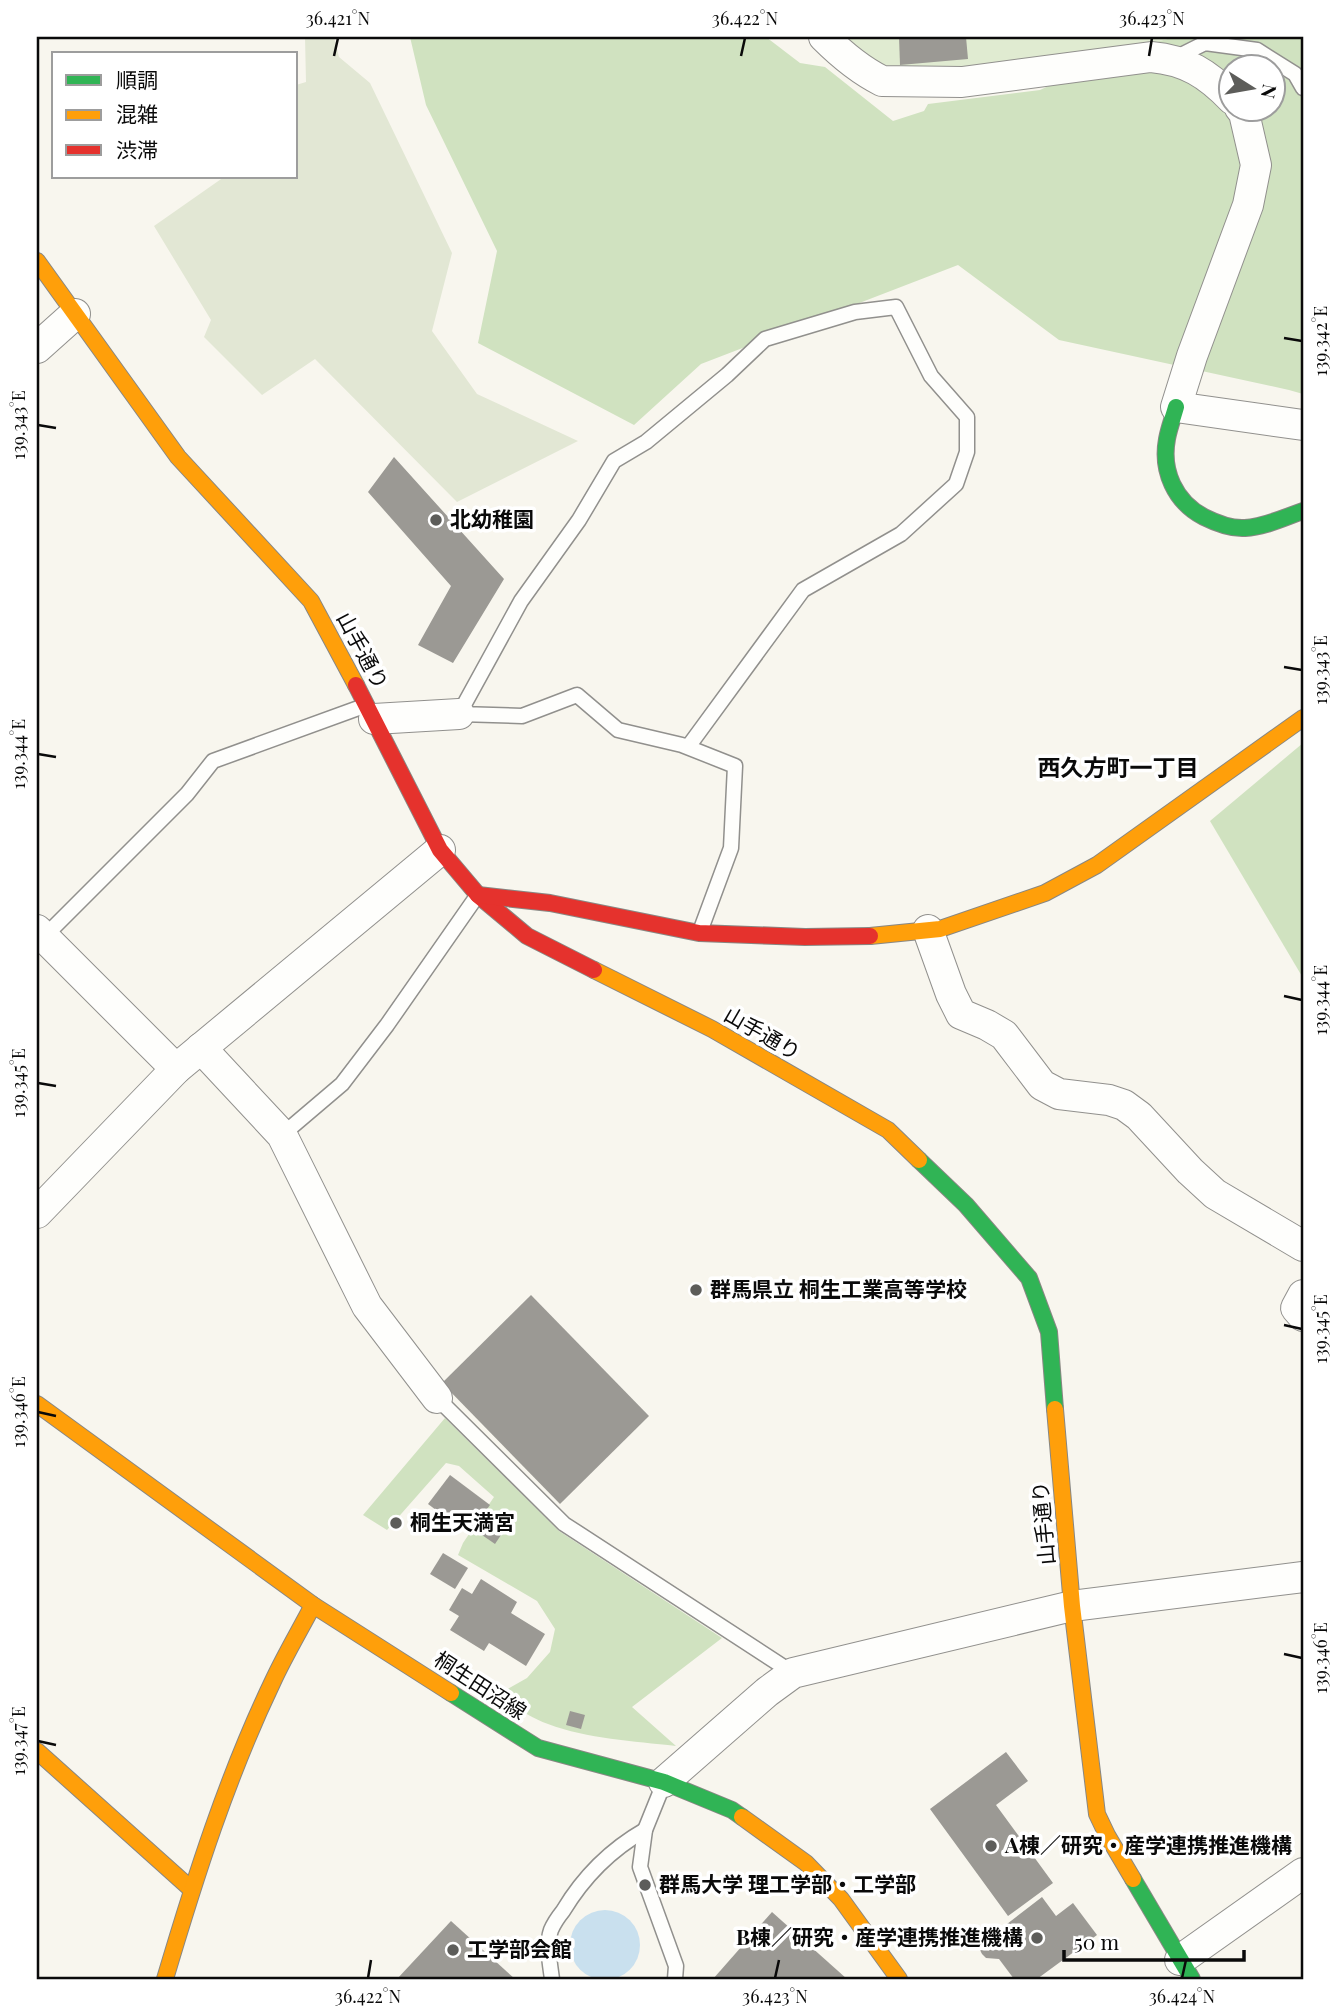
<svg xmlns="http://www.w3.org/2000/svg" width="1340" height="2016" font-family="'Playfair Display','Noto Sans JP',serif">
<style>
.green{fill:#e0ebd1}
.forest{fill:#d0e2c0;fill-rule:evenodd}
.cemetery{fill:#e2e7d4}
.water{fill:#c9e0ee}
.building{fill:#9b9994}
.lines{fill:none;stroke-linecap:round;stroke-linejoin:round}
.lane-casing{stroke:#91908d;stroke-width:17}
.street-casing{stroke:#91908d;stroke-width:32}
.fast-casing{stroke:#888783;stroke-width:18}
.slow-casing{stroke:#888783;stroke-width:18}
.jam-casing{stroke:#888783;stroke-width:18}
.lane{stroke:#fefefc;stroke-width:14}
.street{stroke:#fefefc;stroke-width:30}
.fast{stroke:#30b455;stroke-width:16}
.slow{stroke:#ff9f0a;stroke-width:16}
.jam{stroke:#e5322d;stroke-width:16}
.ticks{fill:none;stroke:#0a0a0a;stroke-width:2.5}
.poi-dot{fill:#5d5d5a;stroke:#fff;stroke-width:2.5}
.labels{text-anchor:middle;stroke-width:7;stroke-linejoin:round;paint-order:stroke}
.poi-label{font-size:21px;font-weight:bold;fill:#0a0a0a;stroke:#fff;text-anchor:start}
.street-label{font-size:21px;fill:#0a0a0a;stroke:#fff}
.neighbourhood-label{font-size:23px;font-weight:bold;fill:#0a0a0a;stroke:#fff}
.neatline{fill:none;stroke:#0a0a0a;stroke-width:2.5}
.ticks-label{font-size:18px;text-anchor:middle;fill:#0a0a0a}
</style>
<rect width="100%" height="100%" fill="#f8f6ee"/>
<!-- green -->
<path class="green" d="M834,37H1175L1125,50L987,70L885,74Z"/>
<!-- forest -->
<g class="forest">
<path d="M410,37H766L800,63L825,67L893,121L924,111L928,104L1040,90L1125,50L1175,37H1303V394L1289,390L1059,340L958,265L701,364L634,425L478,343L497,251L426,105ZM1232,66H1274V108H1232Z"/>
<path d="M1303,743V978L1210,821Z"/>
<path d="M445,1418L559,1531L722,1638L632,1707L676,1746C633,1741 588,1739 548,1724C529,1717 513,1706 497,1695L527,1678L550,1652L555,1629L537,1601L458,1555L463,1543L494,1497L459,1466L446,1463L387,1530L363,1515Z"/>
</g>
<!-- cemetery -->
<path class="cemetery" d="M305,37H334L339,57L370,83L452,253L432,331L477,394L578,441L457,502L315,359L262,395L204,337L211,320L154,226L224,177H296V85L306,82Z"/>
<!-- water -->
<circle class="water" cx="605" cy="1945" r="35"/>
<!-- building -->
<g class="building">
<path d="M899,37H966L968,59L900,65Z"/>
<path d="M394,457L504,579L453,663L418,645L451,586L368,492Z"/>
<path d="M531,1295L649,1416L560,1504L442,1383Z"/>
<path d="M450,1475L490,1505L468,1534L428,1504Z"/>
<path d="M492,1520L505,1529L495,1544L482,1535Z"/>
<path d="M443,1553L468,1568L455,1589L430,1574Z"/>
<path d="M481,1579L517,1602L511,1613L545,1634L526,1666L489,1643L484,1651L450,1630L459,1616L449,1610L462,1588L472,1594Z"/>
<path d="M570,1711L585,1715L581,1729L566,1725Z"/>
<path d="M1006,1752L1028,1781L996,1805L1053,1883L1008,1916L930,1809Z"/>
<path d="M1042,1897L1056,1916L1073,1903L1097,1935L1037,1979H1014L999,1959L986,1958L982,1954L979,1948L980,1941L983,1935L989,1931H998Z"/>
<path d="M772,1912L847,1979H713Z"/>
<path d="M451,1921L515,1979H397Z"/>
</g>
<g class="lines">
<defs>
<g id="lane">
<path d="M1173,59L1205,43L1257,50L1295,74L1303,88"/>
<path d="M688,747L803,590L901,534L956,484L967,452V417L931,376L896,307L855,312L765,339L727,375L646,442L614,461L579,520L521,601L459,714L522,716L577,695L618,730L682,745L735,766L731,848L701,929"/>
<path d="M44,937L187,794L213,761L364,706"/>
<path d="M282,1135L342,1084L387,1025L477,896"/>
<path d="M437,1398L564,1524L793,1673"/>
<path d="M664,1783L645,1830L640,1867L676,1966L675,1979"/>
<path d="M552,1979C550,1964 546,1944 551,1930C554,1923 559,1916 563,1911C584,1876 610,1850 645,1830"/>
</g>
<g id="street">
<path d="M824,37C841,54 860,70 882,81L962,82L1151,57C1186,60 1208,74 1232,99"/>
<path d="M1240,108L1244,113L1256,165L1248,205L1192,356L1176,407L1303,425"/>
<path d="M37,348L75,314"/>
<path d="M374,719L459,714"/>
<path d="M37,930L176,1069"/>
<path d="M928,930L951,994L961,1014L987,1025L1004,1035L1042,1085L1059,1094L1109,1100L1124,1105L1139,1116L1190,1171L1215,1194L1303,1246"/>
<path d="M201,1048L282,1135L367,1306L437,1398"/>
<path d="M37,1213L176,1069L440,850"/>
<path d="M1303,1295L1296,1308L1303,1316"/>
<path d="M664,1782L767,1692L793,1673L1072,1606L1303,1577"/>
<path d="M1180,1960L1303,1873"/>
</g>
<g id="fast">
<path d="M1176,407C1173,418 1169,428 1167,439C1161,471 1175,502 1204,517C1216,523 1231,529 1245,528C1265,527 1285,517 1303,511"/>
<path d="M919,1160L966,1205L1029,1278L1049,1332L1055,1409"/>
<path d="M451,1693L538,1748L664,1782L732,1810L742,1817"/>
<path d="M1133,1879L1192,1979"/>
</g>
<g id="slow">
<path d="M37,261L178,457L311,601L356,685"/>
<path d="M870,936L940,929L1045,893L1097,865L1303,718"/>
<path d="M594,970L712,1029L888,1130L919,1160"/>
<path d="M37,1404L313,1605L451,1693"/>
<path d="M1055,1409L1072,1606L1097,1814L1107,1835L1133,1879"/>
<path d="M37,1751L191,1889"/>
<path d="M742,1817L806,1863L841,1899L899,1979"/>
<path d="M165,1979C195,1878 227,1777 273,1681C285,1655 300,1630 313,1605"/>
</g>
<g id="jam">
<path d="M356,685L440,850L478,895L527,936L594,970"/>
<path d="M478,895L550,903L699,933L805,937L870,936"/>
</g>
</defs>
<!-- lane casing -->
<use href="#lane" class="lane-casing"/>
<!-- street casing -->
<use href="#street" class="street-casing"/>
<!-- fast casing -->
<use href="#fast" class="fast-casing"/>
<!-- slow casing -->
<use href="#slow" class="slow-casing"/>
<!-- jam casing -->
<use href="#jam" class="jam-casing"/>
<!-- lane -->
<use href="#lane" class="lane"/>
<!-- street -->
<use href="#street" class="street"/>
<!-- fast -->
<use href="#fast" class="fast"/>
<!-- slow -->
<use href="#slow" class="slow"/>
<!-- jam -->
<use href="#jam" class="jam"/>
</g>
<!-- ticks -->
<path class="ticks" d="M334,56L338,38M741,56L745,38M1149,56L1152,38M1284,338L1302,341M38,425L56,428M1284,667L1302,670M38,754L56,757M1284,996L1302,1000M38,1083L56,1086M1284,1325L1302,1329M38,1412L56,1416M1284,1654L1302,1658M38,1741L56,1745M368,1978L371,1960M775,1978L779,1960M1182,1978L1186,1960"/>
<!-- markers -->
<g class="poi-dot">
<circle cx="436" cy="520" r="7"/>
<circle cx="696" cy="1290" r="7"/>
<circle cx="396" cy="1523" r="7"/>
<circle cx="991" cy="1846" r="7"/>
<circle cx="645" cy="1885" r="7"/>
<circle cx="1037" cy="1938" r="7"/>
<circle cx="453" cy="1950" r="7"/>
</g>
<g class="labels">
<!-- poi labels -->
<g class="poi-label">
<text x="450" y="527">北幼稚園</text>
<text x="710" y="1297">群馬県立 桐生工業高等学校</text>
<text x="410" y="1530">桐生天満宮</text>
<text x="1005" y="1853">A棟／研究・産学連携推進機構</text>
<text x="659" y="1892">群馬大学 理工学部・工学部</text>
<text x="1023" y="1945" text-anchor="end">B棟／研究・産学連携推進機構</text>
<text x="467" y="1957">工学部会館</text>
</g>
<!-- street labels -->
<g class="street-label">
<text transform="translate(362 651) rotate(62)" y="7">山手通り</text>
<text transform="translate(762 1034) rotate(30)" y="7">山手通り</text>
<text transform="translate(1044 1523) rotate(-95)" y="7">山手通り</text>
<text transform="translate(480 1686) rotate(33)" y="7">桐生田沼線</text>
</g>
<!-- neighbourhood labels -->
<g class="neighbourhood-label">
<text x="1118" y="776">西久方町一丁目</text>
</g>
</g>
<!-- border -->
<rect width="1340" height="2016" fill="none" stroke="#ffffff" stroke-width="77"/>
<!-- legend -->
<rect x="52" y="52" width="245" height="126" fill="#ffffff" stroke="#9d9d9d" stroke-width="2"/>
<rect x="66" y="75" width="35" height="10" fill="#30b455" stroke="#9d9d9d" stroke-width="2"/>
<text x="116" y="88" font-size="21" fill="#0a0a0a">順調</text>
<rect x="66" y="110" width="35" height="10" fill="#ff9f0a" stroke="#9d9d9d" stroke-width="2"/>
<text x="116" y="122" font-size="21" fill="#0a0a0a">混雑</text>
<rect x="66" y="145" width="35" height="10" fill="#e5322d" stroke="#9d9d9d" stroke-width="2"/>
<text x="116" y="158" font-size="21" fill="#0a0a0a">渋滞</text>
<!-- north arrow -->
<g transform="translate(1252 88) rotate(101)"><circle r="33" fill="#ffffff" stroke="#9d9d9d" stroke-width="2"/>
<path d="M0-5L12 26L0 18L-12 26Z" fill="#5d5d5a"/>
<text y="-10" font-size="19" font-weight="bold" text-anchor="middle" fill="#0a0a0a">N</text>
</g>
<!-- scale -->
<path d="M1064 1950v10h180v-10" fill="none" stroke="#0a0a0a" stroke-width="3.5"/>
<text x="1074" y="1950" font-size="21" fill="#0a0a0a" stroke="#ffffff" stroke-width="5" paint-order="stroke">50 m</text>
<rect x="38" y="38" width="1264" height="1940" class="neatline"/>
<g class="ticks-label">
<text x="338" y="25">36.421°N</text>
<text x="745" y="25">36.422°N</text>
<text x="1152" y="25">36.423°N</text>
<text transform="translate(1321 341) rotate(-90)" y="6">139.342°E</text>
<text transform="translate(19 425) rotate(-90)" y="6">139.343°E</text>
<text transform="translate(1321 670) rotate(-90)" y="6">139.343°E</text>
<text transform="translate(19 754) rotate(-90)" y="6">139.344°E</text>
<text transform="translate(1321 1000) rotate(-90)" y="6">139.344°E</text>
<text transform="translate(19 1083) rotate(-90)" y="6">139.345°E</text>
<text transform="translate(1321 1329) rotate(-90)" y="6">139.345°E</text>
<text transform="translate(19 1412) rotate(-90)" y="6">139.346°E</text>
<text transform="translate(1321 1658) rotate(-90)" y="6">139.346°E</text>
<text transform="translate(19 1741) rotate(-90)" y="6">139.347°E</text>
<text x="368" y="2003">36.422°N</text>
<text x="775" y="2003">36.423°N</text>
<text x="1182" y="2003">36.424°N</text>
</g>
</svg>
